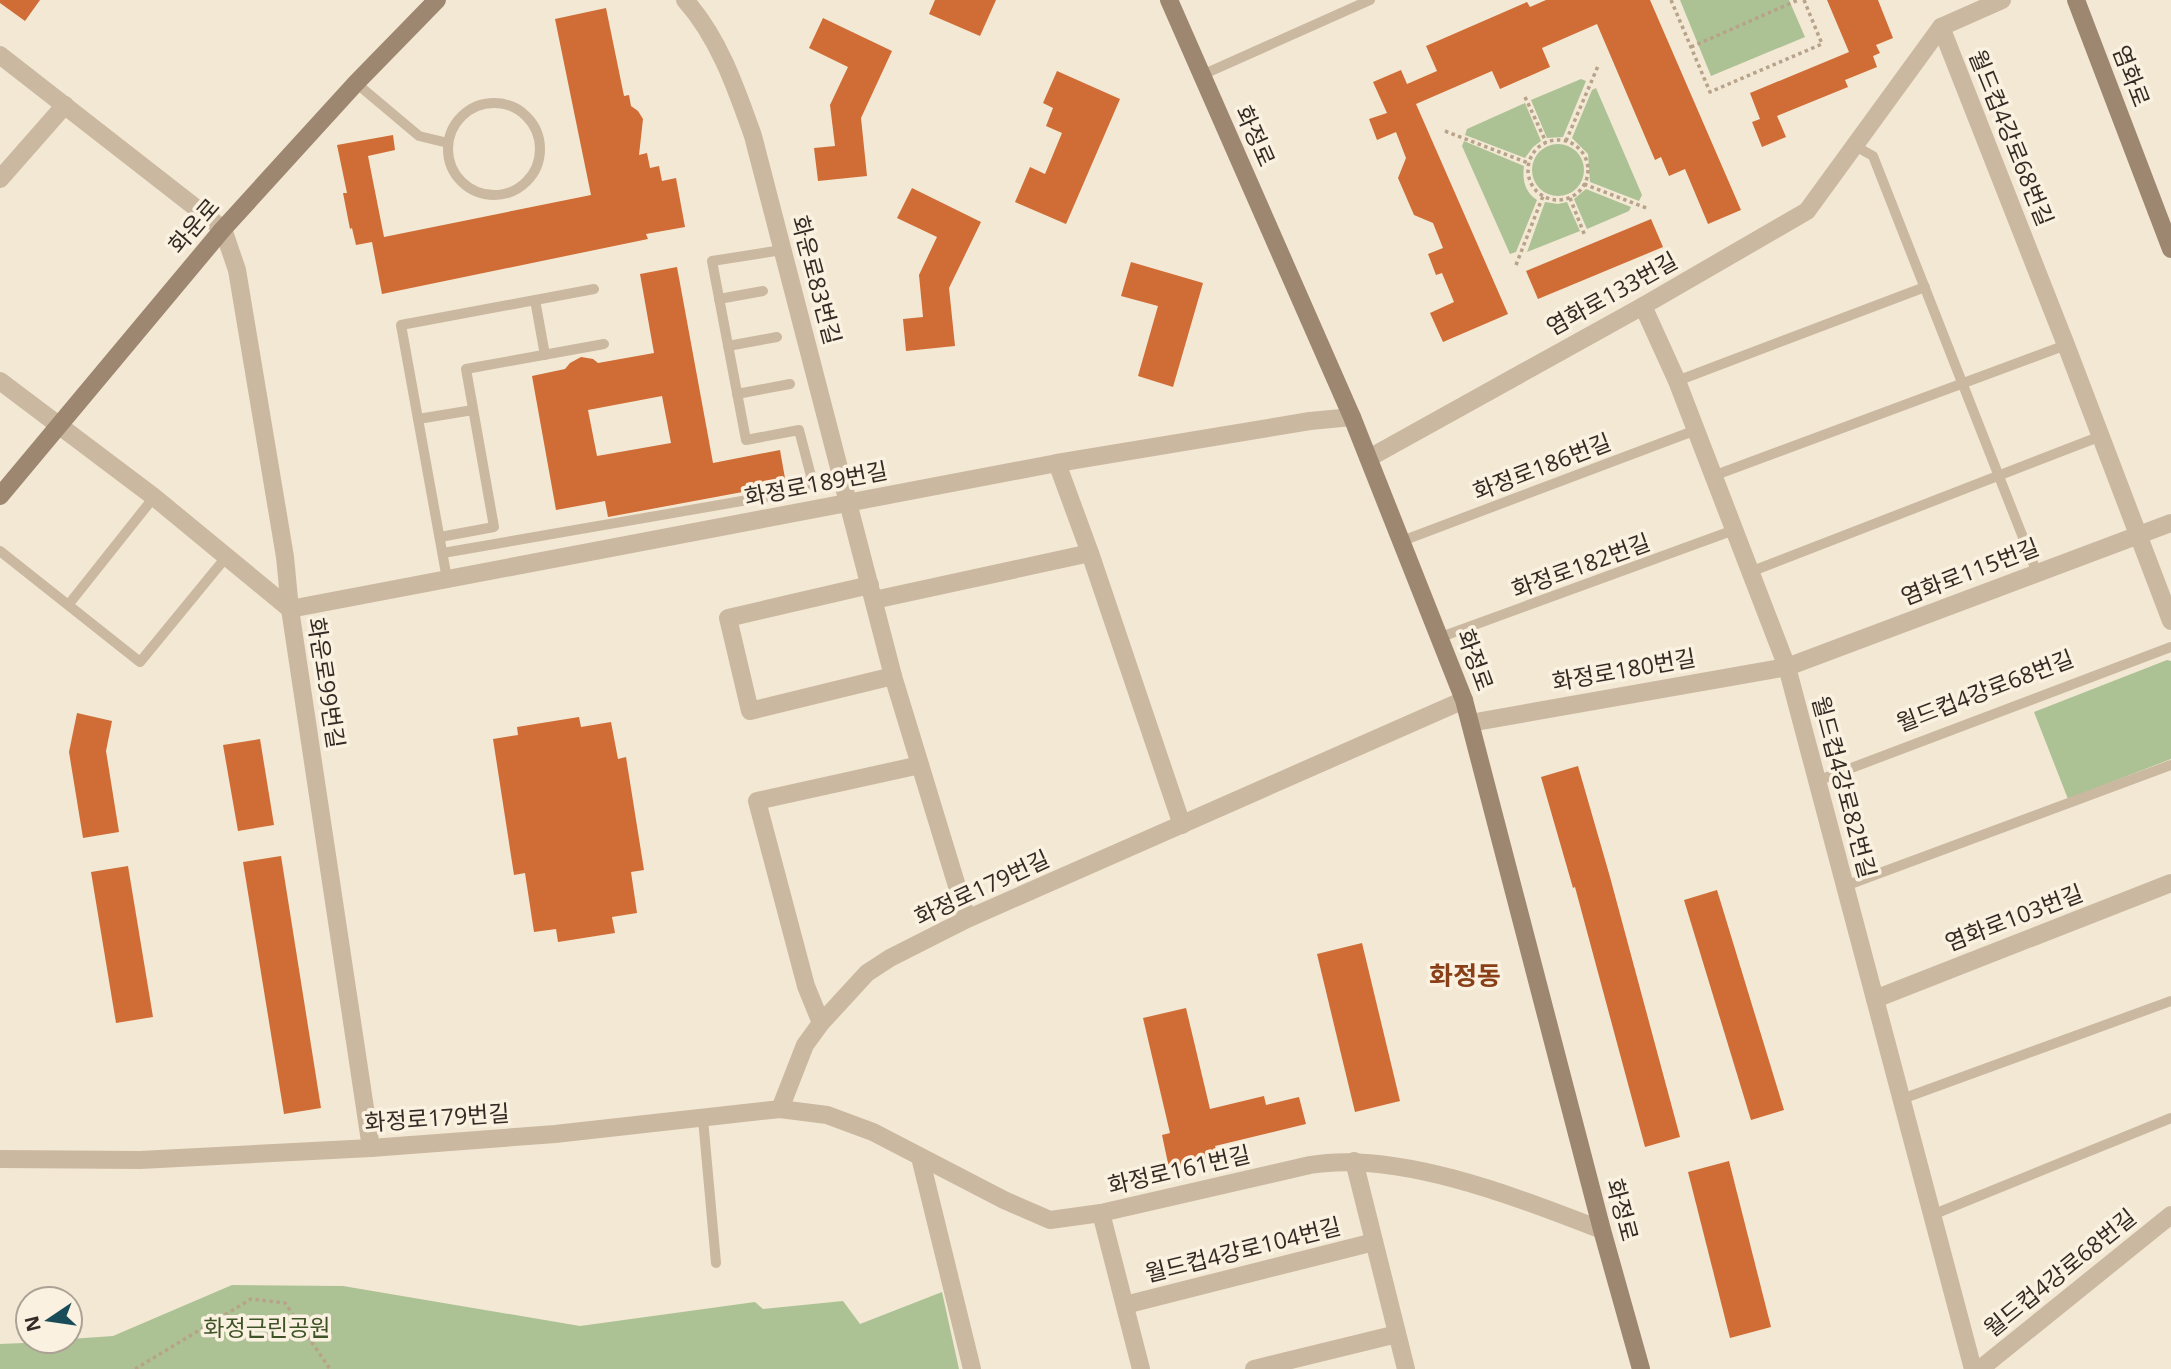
<svg xmlns="http://www.w3.org/2000/svg" width="2171" height="1369" font-family="'Open Sans','Noto Sans KR',sans-serif">
<style>
.green{fill:#adc294}
.building{fill:#d06c35;fill-rule:evenodd}
.lines{fill:none;stroke-linecap:round;stroke-linejoin:round}
.path{stroke:#b7a28a;stroke-width:3.5;stroke-dasharray:3.5 3.5;stroke-linecap:butt}
.lane{stroke:#cbb8a0;stroke-width:10}
.street{stroke:#cbb8a0;stroke-width:18}
.secondary{stroke:#9e8771;stroke-width:18}
.labels{text-anchor:middle;stroke-width:7;stroke-linejoin:round;paint-order:stroke}
.street-label{font-size:23px;fill:#342b24;stroke:#faf1e1}
.park-label{font-size:23px;fill:#3e5426;stroke:#faf1e1}
.quarter-label{font-size:26px;font-weight:bold;fill:#893f17;stroke:#faf1e1}
</style>
<rect width="100%" height="100%" fill="#f2e8d4"/>
<!-- green -->
<g class="green">
<path d="M1680,0H1789L1805,37L1711,76Z"/>
<path d="M1581,79L1586,81L1563,137L1547,138L1531,100Z"/>
<path d="M1596,88L1642,195L1639,201L1590,182L1588,154L1572,138L1592,90Z"/>
<path d="M1525,103L1541,141L1533,147L1525,158L1465,135L1467,129Z"/>
<path d="M1464,141L1524,166C1522,180 1525,192 1537,200L1516,252L1510,254L1462,146Z"/>
<circle cx="1558" cy="170" r="26"/>
<path d="M1586,189L1631,207L1629,211L1587,229L1574,199Z"/>
<path d="M1545,202L1558,204L1567,202L1580,231L1527,252Z"/>
<path d="M2167,660L2171,661V759L2068,799L2034,712Z"/>
<path d="M232,1285L343,1286L580,1326L755,1302L763,1309L843,1301L860,1324L942,1292L959,1369H0V1344L70,1341V1339L113,1336Z"/>
</g>
<!-- building -->
<g class="building">
<path d="M0,0H40L25,21L0,3Z"/>
<path d="M935,0H996L980,36L929,14Z"/>
<path d="M1546,0H1650L1741,210L1708,224L1685,169L1669,176L1661,157L1655,160L1597,24L1542,48L1550,67L1500,89L1492,71L1416,104L1508,314L1443,342L1430,313L1454,302L1442,273L1436,275L1428,254L1443,248L1433,223L1414,215L1398,178L1406,158L1396,132L1377,140L1369,119L1387,113L1373,82L1401,70L1407,84L1437,71L1426,46L1527,2L1530,7Z"/>
<path d="M1827,0H1878L1893,38L1876,45L1880,53L1873,56L1877,67L1845,80L1848,87L1777,116L1786,137L1762,147L1752,122L1760,119L1750,93L1849,52Z"/>
<path d="M606,8L624,96L629,95L631,106L638,111L643,119L639,155L647,153L650,168L659,166L662,181L676,178L685,227L646,234L648,239L382,294L372,242L356,245L352,228L350,229L343,193H347L337,145L393,135L395,150L368,156L384,237L591,195L555,19Z"/>
<path d="M823,18L892,51L861,118L867,176L818,181L814,148L835,146L830,105L848,67L809,48Z"/>
<path d="M1057,71L1120,99L1066,224L1015,202L1030,167L1045,174L1062,133L1046,126L1053,108L1043,103Z"/>
<path d="M912,188L981,222L949,288L955,346L906,351L903,319L923,317L919,275L937,237L897,218Z"/>
<path d="M1651,219L1663,247L1538,299L1526,271Z"/>
<path d="M1131,262L1203,283L1173,387L1138,376L1158,306L1121,296Z"/>
<path d="M677,267L713,463L780,450L786,484L608,517L605,501L556,510L532,376L565,369L570,363L581,357L593,359L598,363L654,353L640,274ZM662,396L671,443L597,456L588,410Z"/>
<path d="M77,713L112,721L106,751L119,832L83,838L69,752Z"/>
<path d="M579,717L581,727L611,722L618,759L626,757L644,870L631,872L637,913L612,917L615,933L558,942L556,929L534,932L525,873L514,875L493,739L518,735L517,727Z"/>
<path d="M260,739L274,825L238,831L223,745Z"/>
<path d="M1578,766L1610,877L1680,1137L1645,1147L1575,887L1573,888L1541,777Z"/>
<path d="M281,856L321,1108L284,1114L243,862Z"/>
<path d="M128,866L153,1017L116,1023L91,872Z"/>
<path d="M1717,890L1784,1110L1751,1120L1684,900Z"/>
<path d="M1362,943L1400,1101L1355,1112L1317,954Z"/>
<path d="M1186,1008L1210,1109L1264,1096L1266,1105L1299,1097L1306,1124L1215,1146L1218,1156L1169,1168L1162,1135L1170,1133L1143,1018Z"/>
<path d="M1729,1161L1771,1327L1730,1338L1688,1172Z"/>
</g>
<g class="lines">
<!-- path -->
<g class="path">
<path d="M1671,0L1710,92L1822,44L1804,0"/>
<path d="M1691,47L1798,0"/>
<path d="M1525,97L1546,142"/>
<path d="M1445,131L1528,163"/>
<circle cx="1558" cy="170" r="30"/>
<path d="M1566,141L1598,66"/>
<path d="M1584,184L1649,209"/>
<path d="M1570,198L1585,236"/>
<path d="M1516,265L1543,196"/>
<path d="M135,1369L251,1299L285,1303L330,1369"/>
</g>
<!-- lane -->
<g class="lane">
<path d="M1202,75L1370,0"/>
<path d="M356,83L419,136L448,143"/>
<circle cx="494" cy="149" r="46"/>
<path d="M1855,146L1873,156L2037,573"/>
<path d="M719,299L763,291"/>
<path d="M535,300L545,355"/>
<path d="M728,346L777,337"/>
<path d="M1677,381L1925,287"/>
<path d="M737,394L790,384"/>
<path d="M418,419L473,410"/>
<path d="M1713,476L2066,345"/>
<path d="M440,537L494,527L466,369L604,344"/>
<path d="M1402,541L1696,430"/>
<path d="M0,551L140,662L227,556"/>
<path d="M443,553L788,493L806,488L811,476L799,430L746,440L712,261L782,250"/>
<path d="M1750,572L2101,436"/>
<path d="M447,579L401,325L594,289"/>
<path d="M69,604L154,497"/>
<path d="M1441,637L1734,530"/>
<path d="M1817,781L2171,647"/>
<path d="M1845,886L2171,765"/>
<path d="M1902,1099L2171,1001"/>
<path d="M703,1119L716,1263"/>
<path d="M1932,1215L2171,1118"/>
</g>
<!-- street -->
<g class="street">
<path d="M685,0C719,38 736,88 753,136L893,676L967,919"/>
<path d="M1941,27L2066,345L2171,621"/>
<path d="M0,55L223,229L237,270L285,557L290,609L371,1148"/>
<path d="M0,179L65,105"/>
<path d="M1643,306L1677,381L1787,667L1973,1369"/>
<path d="M0,381L154,497L290,609L1057,463L1310,421L1352,417"/>
<path d="M1369,458L1643,306L1807,211L1941,27L2002,0"/>
<path d="M1057,463L1090,553L1182,825"/>
<path d="M870,585L728,618L750,711L893,676"/>
<path d="M874,600L1090,553"/>
<path d="M1470,723L1787,667L2171,523"/>
<path d="M1875,999L2171,883"/>
<path d="M821,1023L806,986L757,801L920,765"/>
<path d="M780,1109L827,1115L873,1132L1004,1200L1050,1220L1101,1213L1310,1165C1399,1150 1519,1198 1602,1230"/>
<path d="M920,1157L972,1369"/>
<path d="M0,1159L140,1160L371,1148L555,1134L780,1109L805,1045L821,1023L867,973L890,958L967,919L1464,700"/>
<path d="M1354,1161L1406,1369"/>
<path d="M1101,1213L1141,1369"/>
<path d="M1125,1305L1374,1242"/>
<path d="M1254,1369L1397,1334"/>
<path d="M1980,1369L2171,1215"/>
</g>
<!-- secondary -->
<g class="secondary">
<path d="M1169,0L1352,417L1464,700L1602,1230L1641,1369"/>
<path d="M2076,0L2171,249"/>
<path d="M0,496L223,229L356,83L437,0"/>
</g>
</g>
<g class="labels">
<!-- street labels -->
<g class="street-label">
<text transform="translate(2131 76) rotate(69)" y="8">염화로</text>
<text transform="translate(1255 136) rotate(66)" y="8">화정로</text>
<text transform="translate(2011 138) rotate(68)" y="8">월드컵4강로68번길</text>
<text transform="translate(194 226) rotate(-49)" y="8">화운로</text>
<text transform="translate(816 280) rotate(75)" y="8">화운로83번길</text>
<text transform="translate(1612 294) rotate(-29)" y="8">염화로133번길</text>
<text transform="translate(1542 467) rotate(-21)" y="8">화정로186번길</text>
<text transform="translate(816 484) rotate(-11)" y="8">화정로189번길</text>
<text transform="translate(1581 566) rotate(-20)" y="8">화정로182번길</text>
<text transform="translate(1970 572) rotate(-21)" y="8">염화로115번길</text>
<text transform="translate(1475 660) rotate(70)" y="8">화정로</text>
<text transform="translate(1624 670) rotate(-10)" y="8">화정로180번길</text>
<text transform="translate(326 683) rotate(81)" y="8">화운로99번길</text>
<text transform="translate(1985 691) rotate(-21)" y="8">월드컵4강로68번길</text>
<text transform="translate(1844 787) rotate(75)" y="8">월드컵4강로82번길</text>
<text transform="translate(982 888) rotate(-25)" y="8">화정로179번길</text>
<text transform="translate(2014 918) rotate(-21)" y="8">염화로103번길</text>
<text transform="translate(437 1118) rotate(-4)" y="8">화정로179번길</text>
<text transform="translate(1179 1170) rotate(-13)" y="8">화정로161번길</text>
<text transform="translate(1622 1210) rotate(75)" y="8">화정로</text>
<text transform="translate(1243 1250) rotate(-14)" y="8">월드컵4강로104번길</text>
<text transform="translate(2060 1273) rotate(-39)" y="8">월드컵4강로68번길</text>
</g>
<!-- park labels -->
<g class="park-label">
<text x="267" y="1336">화정근린공원</text>
</g>
<!-- quarter labels -->
<g class="quarter-label">
<text x="1465" y="985">화정동</text>
</g>
</g>
<!-- north arrow -->
<g transform="translate(49 1320) rotate(257)"><circle r="33" fill="#faf1e1" stroke="#aba295" stroke-width="2"/>
<path d="M0-5L12 26L0 18L-12 26Z" fill="#174c58"/>
<text y="-10" font-size="19" font-weight="bold" text-anchor="middle" fill="#342b24">N</text>
</g>
</svg>
